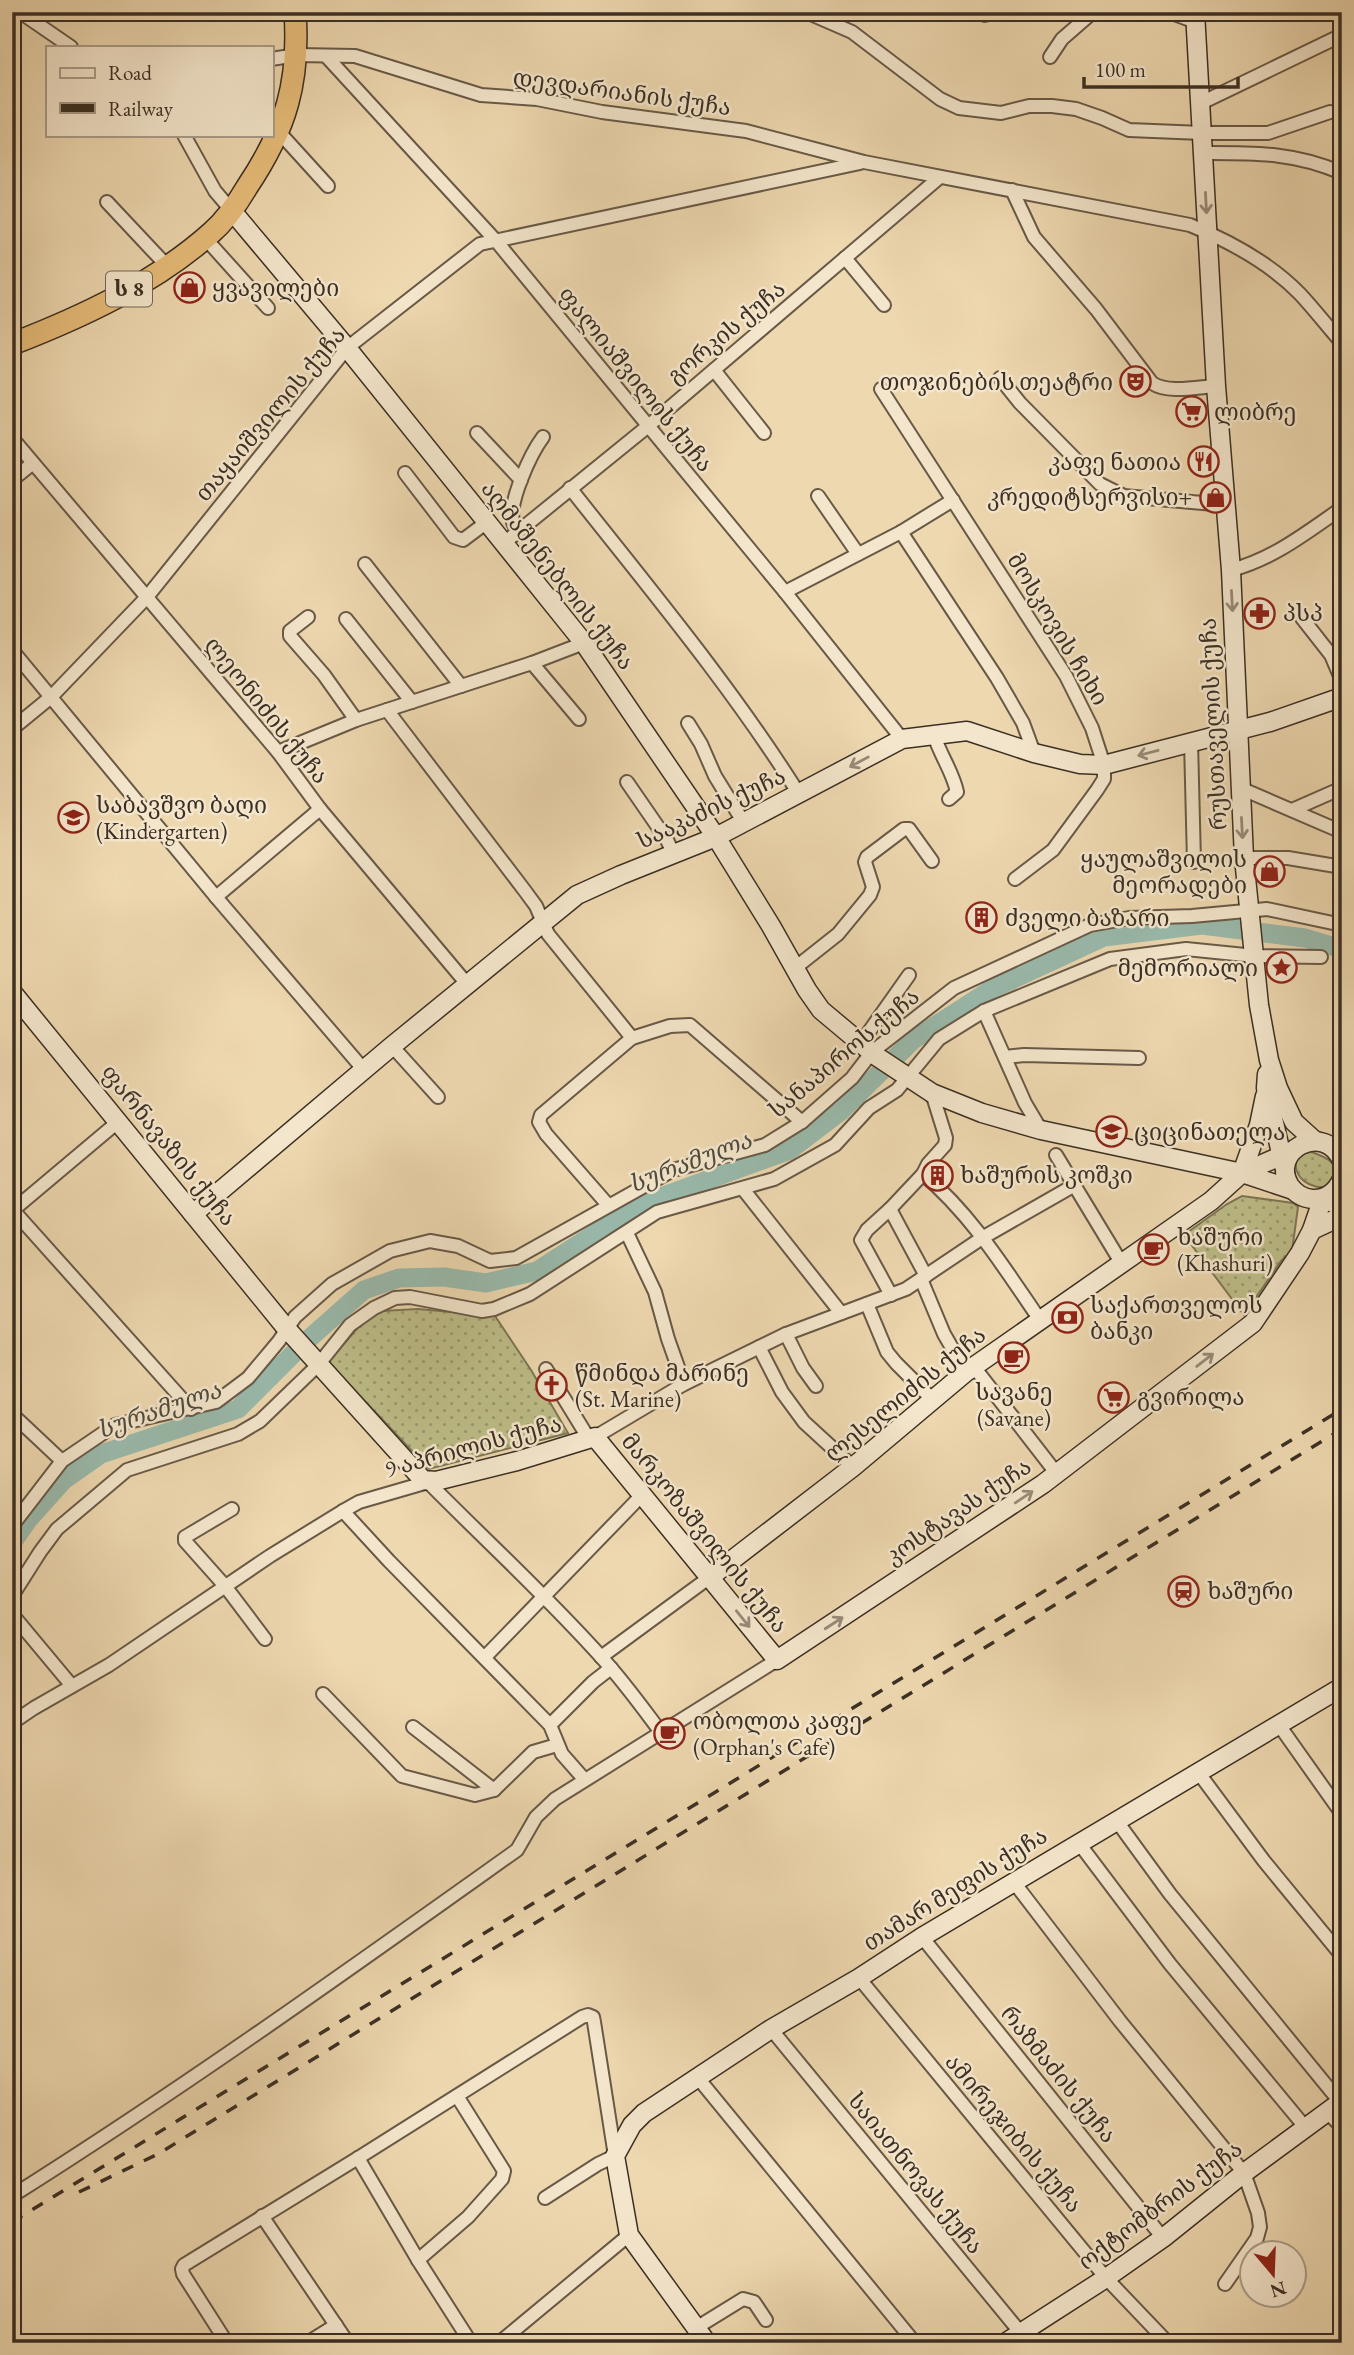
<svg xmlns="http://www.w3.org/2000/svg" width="1354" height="2355" font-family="'EB Garamond','Noto Serif Georgian',serif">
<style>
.grass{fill:url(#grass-dots);stroke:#7c7656;stroke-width:2}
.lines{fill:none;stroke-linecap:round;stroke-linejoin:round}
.river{stroke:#99baac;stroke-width:19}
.street-casing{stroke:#685947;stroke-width:16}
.secondary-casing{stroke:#3b2f24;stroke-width:21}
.highway-casing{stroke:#3b2f24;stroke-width:24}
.street{stroke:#f4e6cc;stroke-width:12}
.secondary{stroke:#f4e6cc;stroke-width:18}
.highway{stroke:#e7bc78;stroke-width:21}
.rail{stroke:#3b2f24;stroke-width:3.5;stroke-dasharray:12 12;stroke-linecap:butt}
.oneway{stroke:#988a78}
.labels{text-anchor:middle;stroke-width:5;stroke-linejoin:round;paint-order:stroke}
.shield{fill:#f4e6cc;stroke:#726656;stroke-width:2}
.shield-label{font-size:21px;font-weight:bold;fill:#3b2f24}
.street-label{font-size:23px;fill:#3b2f24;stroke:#f4e6cc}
.poi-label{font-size:23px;fill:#3b2f24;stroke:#f4e6cc;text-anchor:start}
.water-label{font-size:24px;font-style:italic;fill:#4e4b3f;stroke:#f4e6cc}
</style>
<defs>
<pattern id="grass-dots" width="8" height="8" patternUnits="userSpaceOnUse" patternTransform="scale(1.75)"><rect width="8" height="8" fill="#bdbd88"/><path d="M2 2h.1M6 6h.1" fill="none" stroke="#9b9a6f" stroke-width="1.8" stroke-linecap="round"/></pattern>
</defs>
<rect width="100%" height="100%" fill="#eed8b0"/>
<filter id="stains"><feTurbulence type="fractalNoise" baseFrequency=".00286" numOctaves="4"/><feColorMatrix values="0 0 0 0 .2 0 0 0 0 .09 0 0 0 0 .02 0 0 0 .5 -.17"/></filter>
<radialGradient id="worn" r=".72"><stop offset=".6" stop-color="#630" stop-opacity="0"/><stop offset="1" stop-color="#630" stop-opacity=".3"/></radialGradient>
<!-- grass -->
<g class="grass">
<path d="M1312,1152C1323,1157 1334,1159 1337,1173L1328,1186C1312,1191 1291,1177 1297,1159L1305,1153Z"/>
<path d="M1242,1196L1293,1203L1298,1207L1292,1251L1281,1261L1244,1315L1184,1235L1227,1204Z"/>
<path d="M418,1309L495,1316L531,1370L568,1433L429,1469L328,1362L361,1324L381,1311Z"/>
</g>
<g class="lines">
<!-- river -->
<path class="river" d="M12,1543L28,1520L64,1480L101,1454L238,1409L303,1344L364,1290L399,1278L444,1277L486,1283L537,1271L639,1205L790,1150L841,1111L913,1040L992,989L1104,937L1202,925L1305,938L1342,949"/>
<defs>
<g id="street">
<path d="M20,12L71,47"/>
<path d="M806,12L852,32L940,99L959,108L1001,113L1029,106H1052L1076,109L1102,118L1129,130L1202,133H1268L1330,112"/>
<path d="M982,12L985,15L994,12"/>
<path d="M1169,12L1196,22"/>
<path d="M326,56L497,242L785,592L902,739"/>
<path d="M1050,57L1062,39L1093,12"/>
<path d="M271,59L297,55L355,56L481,95L537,99L602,112L746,131L864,162L1190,225C1229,241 1270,263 1300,294C1314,309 1328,327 1342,343"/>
<path d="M1201,103L1342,35"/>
<path d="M278,131L328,186"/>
<path d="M184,135L215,191L232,211"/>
<path d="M1203,153C1254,153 1294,152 1342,173"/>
<path d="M1012,190L1034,237L1096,309L1152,383C1168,394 1198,387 1216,386"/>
<path d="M107,202L168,267"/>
<path d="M205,238L268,308"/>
<path d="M845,258L884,305"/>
<path d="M714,370L764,433"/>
<path d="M1000,378L1020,403L1100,484L1124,496L1225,505"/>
<path d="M881,389L1066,676L1092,728L1104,765V779L1097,790L1053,850L1015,879"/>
<path d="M477,433L521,480"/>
<path d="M12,438L278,752L320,809L467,984"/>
<path d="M405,473L454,537L463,540L487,522"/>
<path d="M12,480L33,463"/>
<path d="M570,488C649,588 731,686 799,794"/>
<path d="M818,496L858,554"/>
<path d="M519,531C517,528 513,525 513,522C508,502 531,453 543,437"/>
<path d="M901,532L997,678L1023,723L1034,753"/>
<path d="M504,543L647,427L940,177"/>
<path d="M365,564L461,686"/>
<path d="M1231,570C1273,559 1306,533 1342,508"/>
<path d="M785,592L901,532L953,500"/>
<path d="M308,617L290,631V636L324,675L356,720"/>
<path d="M1302,618L1331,655L1342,681"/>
<path d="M346,619L412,702"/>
<path d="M12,650L216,897L364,1070"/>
<path d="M532,663L579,719"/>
<path d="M387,710L525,891L536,906L548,934L632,1038"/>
<path d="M688,723L701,744L715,776L744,823"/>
<path d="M12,729L51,697L147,597L347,348L480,244L860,163"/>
<path d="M934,735C940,755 953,772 957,792L949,799"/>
<path d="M1191,741L1194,862"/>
<path d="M278,752L356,720L532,663L584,643"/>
<path d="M627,782L667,840L674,855"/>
<path d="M1240,788L1342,832"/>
<path d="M1292,810L1342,788"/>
<path d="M1244,858H1288L1342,867"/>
<path d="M216,897L320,809"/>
<path d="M795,968L838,934L870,895L873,887L865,862L867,857L904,829H909L932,861"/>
<path d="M984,1011L1025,1103L1041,1130"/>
<path d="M861,1043L909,975"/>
<path d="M392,1046L438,1097"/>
<path d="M1005,1057L1024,1055L1139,1058"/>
<path d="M1056,1155L1122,1264"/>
<path d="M923,1174C971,1214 1005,1269 1040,1320"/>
<path d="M743,1189L841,1313"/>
<path d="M608,1205L546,1134L539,1122L541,1115L632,1038L670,1026L690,1025L802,1122"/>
<path d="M12,1209L191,1409"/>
<path d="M890,1209L926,1276"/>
<path d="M12,1211L119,1121"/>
<path d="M627,1233L655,1292L668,1339L684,1384"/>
<path d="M921,1279L944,1334L966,1372"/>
<path d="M891,1295L861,1240L867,1230L890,1209L923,1174L928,1164L945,1145L946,1138L932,1093"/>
<path d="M867,1304L887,1352L896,1363L932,1399"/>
<path d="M786,1334L803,1368L816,1386"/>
<path d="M759,1347L782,1392L804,1422L853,1467"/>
<path d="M974,1367L1057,1474"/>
<path d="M546,1369L589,1439"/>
<path d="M12,1414L62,1461"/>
<path d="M595,1437L684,1384L786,1334L906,1289L982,1238L1073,1186"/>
<path d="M232,1509L185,1537V1541L225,1586L265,1639"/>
<path d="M343,1511L389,1561L550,1725L562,1754L584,1779"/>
<path d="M12,1526L62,1461L115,1425L216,1402L248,1378L279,1341L295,1317L332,1284L390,1251L430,1241L458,1246L490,1261L516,1258L673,1170L765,1145L802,1122L852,1078L872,1052L954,988L1090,925L1129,918L1192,916L1267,909L1342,925"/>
<path d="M12,1596L40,1552L57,1529L127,1470L238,1434L260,1421L318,1365L350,1325L374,1308L395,1298L410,1297L482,1311L494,1309L530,1294L657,1212L774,1179L835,1145L869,1108L897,1090L939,1039L984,1011L1110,959L1186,949L1255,956L1321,957"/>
<path d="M12,1614L72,1686"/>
<path d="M485,1657L642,1495"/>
<path d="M601,1657L710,1577"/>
<path d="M323,1694L402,1776L475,1795L494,1790L533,1752L557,1745"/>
<path d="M12,1723L34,1708L109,1665L270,1556L343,1511L359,1502L428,1482C486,1541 548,1597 603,1659C624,1682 642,1707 660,1731"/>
<path d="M550,1725L593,1682L611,1668"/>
<path d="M1279,1725L1342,1814"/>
<path d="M413,1727L494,1790"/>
<path d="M1198,1772L1264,1861L1342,1956"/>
<path d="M1116,1820L1170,1894L1340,2102"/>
<path d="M1078,1842L1170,1964L1305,2127"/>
<path d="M1013,1881L1120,2021L1244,2173L1258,2213L1260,2227L1257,2238L1225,2284"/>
<path d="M922,1937L1163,2238"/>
<path d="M859,1978L1106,2278L1168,2343"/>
<path d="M771,2029L1029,2343"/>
<path d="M698,2078L915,2343"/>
<path d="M1327,2112L1342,2127"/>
<path d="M358,2158L418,2260L471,2343"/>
<path d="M12,2196C185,2087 351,1968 517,1850L536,1817L555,1799L777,1660"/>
<path d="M262,2216L348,2343"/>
<path d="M418,2260L468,2217L502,2179L504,2171L457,2096"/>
<path d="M696,2328L743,2299L754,2302L766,2320"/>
<path d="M227,2343L183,2274L182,2269L184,2265L358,2158L582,2017L588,2015L593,2017L594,2022L615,2156L598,2164L545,2198"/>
<path d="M307,2343L336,2325"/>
<path d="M499,2343L629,2235"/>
</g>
<g id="secondary">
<path d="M1195,12L1216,386L1231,570L1244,858L1259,1005L1269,1060L1278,1088L1294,1122L1315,1141"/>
<path d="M232,211L347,348L584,643L716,837L771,926L807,990L821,1010L876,1056L932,1093L982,1113L1041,1130L1242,1173L1293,1190"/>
<path d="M12,992L286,1328L423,1480L436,1481L517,1461L595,1437L777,1660L1043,1484L1253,1323L1300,1253L1312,1230L1323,1198L1342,1207"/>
<path d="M1267,1074L1266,1088L1284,1166"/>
<path d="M1342,1161C1324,1120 1268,1151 1290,1186C1295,1193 1303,1198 1312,1199C1326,1200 1336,1192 1342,1179"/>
<path d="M1242,1173L1259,1125L1265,1096"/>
<path d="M193,1214L392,1046L577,895L621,875L716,837L902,739L967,731L1034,753L1080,764L1104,765L1270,722L1342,697"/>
<path d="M1312,1230L1342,1216"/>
<path d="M710,1577L853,1467L966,1372L1211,1201L1242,1173L1294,1150"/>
<path d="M707,2343L629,2235L615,2156L632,2125L644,2113L771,2029L859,1978L922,1937L1342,1687"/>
<path d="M1005,2343L1106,2278L1163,2238L1244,2173L1342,2101"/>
</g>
<path id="highway" d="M12,344C82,317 155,283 211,233C226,220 237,204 247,187C286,129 300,82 295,12"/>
</defs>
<!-- street casing -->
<use href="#street" class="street-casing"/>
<!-- secondary casing -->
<use href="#secondary" class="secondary-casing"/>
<!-- highway casing -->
<use href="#highway" class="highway-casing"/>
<!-- street -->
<use href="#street" class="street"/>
<!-- secondary -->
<use href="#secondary" class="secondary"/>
<!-- highway -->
<use href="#highway" class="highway"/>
<!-- rail -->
<g class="rail">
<path d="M79,2192L158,2154L1342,1429"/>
<path d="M12,2222L1342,1409"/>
</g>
</g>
<!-- one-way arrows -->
<defs><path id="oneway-shaft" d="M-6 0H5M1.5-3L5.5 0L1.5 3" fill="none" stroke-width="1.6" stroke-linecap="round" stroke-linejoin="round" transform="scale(1.75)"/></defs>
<g class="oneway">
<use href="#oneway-shaft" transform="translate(1206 203) rotate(87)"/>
<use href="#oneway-shaft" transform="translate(1232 601) rotate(87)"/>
<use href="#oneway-shaft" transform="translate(1148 753) rotate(165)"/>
<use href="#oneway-shaft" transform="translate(859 762) rotate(152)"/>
<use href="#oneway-shaft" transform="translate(1242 828) rotate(87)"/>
<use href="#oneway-shaft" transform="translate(1205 1360) rotate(-38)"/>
<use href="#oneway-shaft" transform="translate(1024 1497) rotate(-34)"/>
<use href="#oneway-shaft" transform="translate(743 1619) rotate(51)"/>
<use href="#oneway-shaft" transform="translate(834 1623) rotate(-33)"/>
</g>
<!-- icons -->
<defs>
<symbol id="shop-ring" viewBox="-11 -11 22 22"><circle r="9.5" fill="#f4e6cc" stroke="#8f2418" stroke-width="1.5"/><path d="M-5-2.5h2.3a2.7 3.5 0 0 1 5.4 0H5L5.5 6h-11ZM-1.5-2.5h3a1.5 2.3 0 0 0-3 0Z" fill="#8f2418"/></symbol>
<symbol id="theatre-ring" viewBox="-11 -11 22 22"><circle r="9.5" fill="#f4e6cc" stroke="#8f2418" stroke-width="1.5"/><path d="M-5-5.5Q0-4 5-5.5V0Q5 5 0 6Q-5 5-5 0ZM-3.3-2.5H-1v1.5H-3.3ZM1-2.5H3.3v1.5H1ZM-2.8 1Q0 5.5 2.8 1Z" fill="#8f2418"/></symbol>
<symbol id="supermarket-ring" viewBox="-11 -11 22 22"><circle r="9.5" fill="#f4e6cc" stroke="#8f2418" stroke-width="1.5"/><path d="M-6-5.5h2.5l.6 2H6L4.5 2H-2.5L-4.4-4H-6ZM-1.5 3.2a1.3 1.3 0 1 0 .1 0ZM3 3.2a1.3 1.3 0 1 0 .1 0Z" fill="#8f2418"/></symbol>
<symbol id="restaurant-ring" viewBox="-11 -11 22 22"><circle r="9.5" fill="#f4e6cc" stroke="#8f2418" stroke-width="1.5"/><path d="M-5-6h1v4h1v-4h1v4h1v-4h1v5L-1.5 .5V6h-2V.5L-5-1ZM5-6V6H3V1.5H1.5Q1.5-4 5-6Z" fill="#8f2418"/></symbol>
<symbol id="pharmacy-ring" viewBox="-11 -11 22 22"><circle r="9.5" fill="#f4e6cc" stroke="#8f2418" stroke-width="1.5"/><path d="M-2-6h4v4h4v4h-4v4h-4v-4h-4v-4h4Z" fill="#8f2418"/></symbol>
<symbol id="school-ring" viewBox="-11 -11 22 22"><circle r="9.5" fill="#f4e6cc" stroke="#8f2418" stroke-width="1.5"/><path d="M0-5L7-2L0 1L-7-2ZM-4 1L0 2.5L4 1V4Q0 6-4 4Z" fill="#8f2418"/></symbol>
<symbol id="building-ring" viewBox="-11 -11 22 22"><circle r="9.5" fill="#f4e6cc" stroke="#8f2418" stroke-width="1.5"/><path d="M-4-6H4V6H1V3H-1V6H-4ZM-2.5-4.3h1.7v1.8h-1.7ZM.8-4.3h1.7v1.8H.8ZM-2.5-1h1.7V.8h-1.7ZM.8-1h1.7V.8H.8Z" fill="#8f2418"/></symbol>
<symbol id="sight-ring" viewBox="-11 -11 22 22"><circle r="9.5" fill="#f4e6cc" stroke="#8f2418" stroke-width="1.5"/><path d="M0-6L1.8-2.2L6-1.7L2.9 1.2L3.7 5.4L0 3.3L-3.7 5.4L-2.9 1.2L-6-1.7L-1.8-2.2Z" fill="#8f2418"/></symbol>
<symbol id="cafe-ring" viewBox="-11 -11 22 22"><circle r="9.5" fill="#f4e6cc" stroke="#8f2418" stroke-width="1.5"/><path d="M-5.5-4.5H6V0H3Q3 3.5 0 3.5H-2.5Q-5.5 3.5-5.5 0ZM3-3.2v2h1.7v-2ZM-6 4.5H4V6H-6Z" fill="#8f2418"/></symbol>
<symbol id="bank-ring" viewBox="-11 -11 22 22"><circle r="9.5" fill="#f4e6cc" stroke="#8f2418" stroke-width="1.5"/><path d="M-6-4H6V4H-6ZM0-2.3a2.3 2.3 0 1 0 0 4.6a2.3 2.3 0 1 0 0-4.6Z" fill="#8f2418"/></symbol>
<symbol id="church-ring" viewBox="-11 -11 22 22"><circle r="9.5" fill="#f4e6cc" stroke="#8f2418" stroke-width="1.5"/><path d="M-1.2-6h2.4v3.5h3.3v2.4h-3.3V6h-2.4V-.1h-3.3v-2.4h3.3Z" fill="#8f2418"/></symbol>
<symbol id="station-ring" viewBox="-11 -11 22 22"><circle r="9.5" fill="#f4e6cc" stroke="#8f2418" stroke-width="1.5"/><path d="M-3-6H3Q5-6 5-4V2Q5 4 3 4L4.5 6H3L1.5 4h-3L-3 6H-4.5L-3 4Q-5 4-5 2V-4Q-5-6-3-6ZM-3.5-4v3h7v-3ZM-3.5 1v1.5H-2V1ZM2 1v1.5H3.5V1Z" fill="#8f2418"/></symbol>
</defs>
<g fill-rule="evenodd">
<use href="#shop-ring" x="172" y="270" width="35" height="35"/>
<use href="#theatre-ring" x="1118" y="364" width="35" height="35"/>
<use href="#supermarket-ring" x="1174" y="394" width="35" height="35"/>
<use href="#restaurant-ring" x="1186" y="444" width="35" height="35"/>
<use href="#shop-ring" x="1198" y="480" width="35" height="35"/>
<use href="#pharmacy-ring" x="1242" y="596" width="35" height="35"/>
<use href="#school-ring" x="56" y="800" width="35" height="35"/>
<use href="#shop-ring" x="1252" y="854" width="35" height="35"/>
<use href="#building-ring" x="964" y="900" width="35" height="35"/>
<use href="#sight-ring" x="1264" y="950" width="35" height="35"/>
<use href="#school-ring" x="1094" y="1114" width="35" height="35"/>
<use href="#building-ring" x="920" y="1158" width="35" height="35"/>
<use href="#cafe-ring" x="1136" y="1232" width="35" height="35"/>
<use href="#bank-ring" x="1050" y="1300" width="35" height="35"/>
<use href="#cafe-ring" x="996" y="1340" width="35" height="35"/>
<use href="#church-ring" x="534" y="1368" width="35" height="35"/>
<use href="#supermarket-ring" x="1096" y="1380" width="35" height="35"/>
<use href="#station-ring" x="1166" y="1574" width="35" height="35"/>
<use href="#cafe-ring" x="652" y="1716" width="35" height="35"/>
</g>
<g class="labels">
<!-- shield labels -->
<rect class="shield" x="106" y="271.5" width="46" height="35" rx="5"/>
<g class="shield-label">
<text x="129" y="296">ს 8</text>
</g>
<!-- street labels -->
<g class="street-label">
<text transform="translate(622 92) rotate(8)" y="8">დევდარიანის ქუჩა</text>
<text transform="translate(726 332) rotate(-40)" y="8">გორკის ქუჩა</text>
<text transform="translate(636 379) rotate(51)" y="8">ფალიაშვილის ქუჩა</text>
<text transform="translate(270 414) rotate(-50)" y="8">თაყაიშვილის ქუჩა</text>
<text transform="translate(558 575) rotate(52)" y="8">აღმაშენებლის ქუჩა</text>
<text transform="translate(1058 629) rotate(59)" y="8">მოსკოვის ჩიხი</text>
<text transform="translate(267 710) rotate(51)" y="8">ლეონიძის ქუჩა</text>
<text transform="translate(1213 724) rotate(-93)" y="8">რუსთაველის ქუჩა</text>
<text transform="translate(711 808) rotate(-25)" y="8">სააკაძის ქუჩა</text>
<text transform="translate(844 1053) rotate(-40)" y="8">სანაპიროს ქუჩა</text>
<text transform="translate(169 1145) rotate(51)" y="8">ფარნავაზის ქუჩა</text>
<text transform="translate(905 1394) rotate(-39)" y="8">ლესელიძის ქუჩა</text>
<text transform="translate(473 1446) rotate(-15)" y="8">9 აპრილის ქუჩა</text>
<text transform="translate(958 1511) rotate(-34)" y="8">კოსტავას ქუჩა</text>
<text transform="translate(705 1533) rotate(51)" y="8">მარკოზაშვილის ქუჩა</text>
<text transform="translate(955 1889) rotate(-32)" y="8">თამარ მეფის ქუჩა</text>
<text transform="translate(1059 2074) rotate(51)" y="8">რაზმაძის ქუჩა</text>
<text transform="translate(1014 2133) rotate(50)" y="8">ამირეჯიბის ქუჩა</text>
<text transform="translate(916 2173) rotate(51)" y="8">საიათნოვას ქუჩა</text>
<text transform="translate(1160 2205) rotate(-37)" y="8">ოქტომბრის ქუჩა</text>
</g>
<!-- poi labels -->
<g class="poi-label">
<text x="212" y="296">ყვავილები</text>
<text x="1113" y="390" text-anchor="end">თოჯინების თეატრი</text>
<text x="1214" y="420">ლიბრე</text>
<text x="1181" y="470" text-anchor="end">კაფე ნათია</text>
<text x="1192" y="505" text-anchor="end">კრედიტსერვისი+</text>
<text x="1283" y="621">პსპ</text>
<text x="96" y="813">საბავშვო ბაღი<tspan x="96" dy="26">(Kindergarten)</tspan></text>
<text x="1247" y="867" text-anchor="end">ყაულაშვილის<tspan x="1247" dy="26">მეორადები</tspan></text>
<text x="1005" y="926">ძველი ბაზარი</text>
<text x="1258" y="976" text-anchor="end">მემორიალი</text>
<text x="1134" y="1140">ციცინათელა</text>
<text x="960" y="1183">ხაშურის კოშკი</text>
<text x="1177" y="1245">ხაშური<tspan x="1177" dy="26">(Khashuri)</tspan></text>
<text x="1090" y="1313">საქართველოს<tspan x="1090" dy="26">ბანკი</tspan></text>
<text x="575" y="1381">წმინდა მარინე<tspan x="575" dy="26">(St. Marine)</tspan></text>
<text x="1014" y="1400" text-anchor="middle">სავანე<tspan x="1014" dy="26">(Savane)</tspan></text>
<text x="1137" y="1405">გვირილა</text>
<text x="1207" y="1599">ხაშური</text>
<text x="693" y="1729">ობოლთა კაფე<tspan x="693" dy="26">(Orphan's Cafe)</tspan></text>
</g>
<!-- water labels -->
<g class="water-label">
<text transform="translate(690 1162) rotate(-21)" y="8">სურამულა</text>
<text transform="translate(159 1410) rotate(-19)" y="8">სურამულა</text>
</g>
</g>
<!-- margin -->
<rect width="1354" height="2355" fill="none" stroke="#eed8b0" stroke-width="42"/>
<rect x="14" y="14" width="1326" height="2327" fill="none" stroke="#3b2f24" stroke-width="3.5"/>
<rect x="21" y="21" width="1312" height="2313" fill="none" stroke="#3b2f24" stroke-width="2"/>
<!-- legend -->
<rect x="46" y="46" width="228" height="91" fill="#f4e6cc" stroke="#aa9d89" stroke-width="2"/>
<rect x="60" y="68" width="35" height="10" fill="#f4e6cc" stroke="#aa9d89" stroke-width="2"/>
<text x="108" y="80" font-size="21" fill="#3b2f24">Road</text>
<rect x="60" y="103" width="35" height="10" fill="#3b2f24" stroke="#aa9d89" stroke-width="2"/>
<text x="108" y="116" font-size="21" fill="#3b2f24">Railway</text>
<!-- north arrow -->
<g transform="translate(1273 2274) rotate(161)"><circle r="33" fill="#f4e6cc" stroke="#aa9d89" stroke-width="2"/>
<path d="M0-5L12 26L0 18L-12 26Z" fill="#8f2418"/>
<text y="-10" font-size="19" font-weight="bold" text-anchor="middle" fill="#3b2f24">N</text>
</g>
<!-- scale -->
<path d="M1084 77v10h154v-10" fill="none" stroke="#3b2f24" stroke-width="3.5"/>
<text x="1095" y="77" font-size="21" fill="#3b2f24" stroke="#f4e6cc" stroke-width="5" paint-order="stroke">100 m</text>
<rect width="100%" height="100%" filter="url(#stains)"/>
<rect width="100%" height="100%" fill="url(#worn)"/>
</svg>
